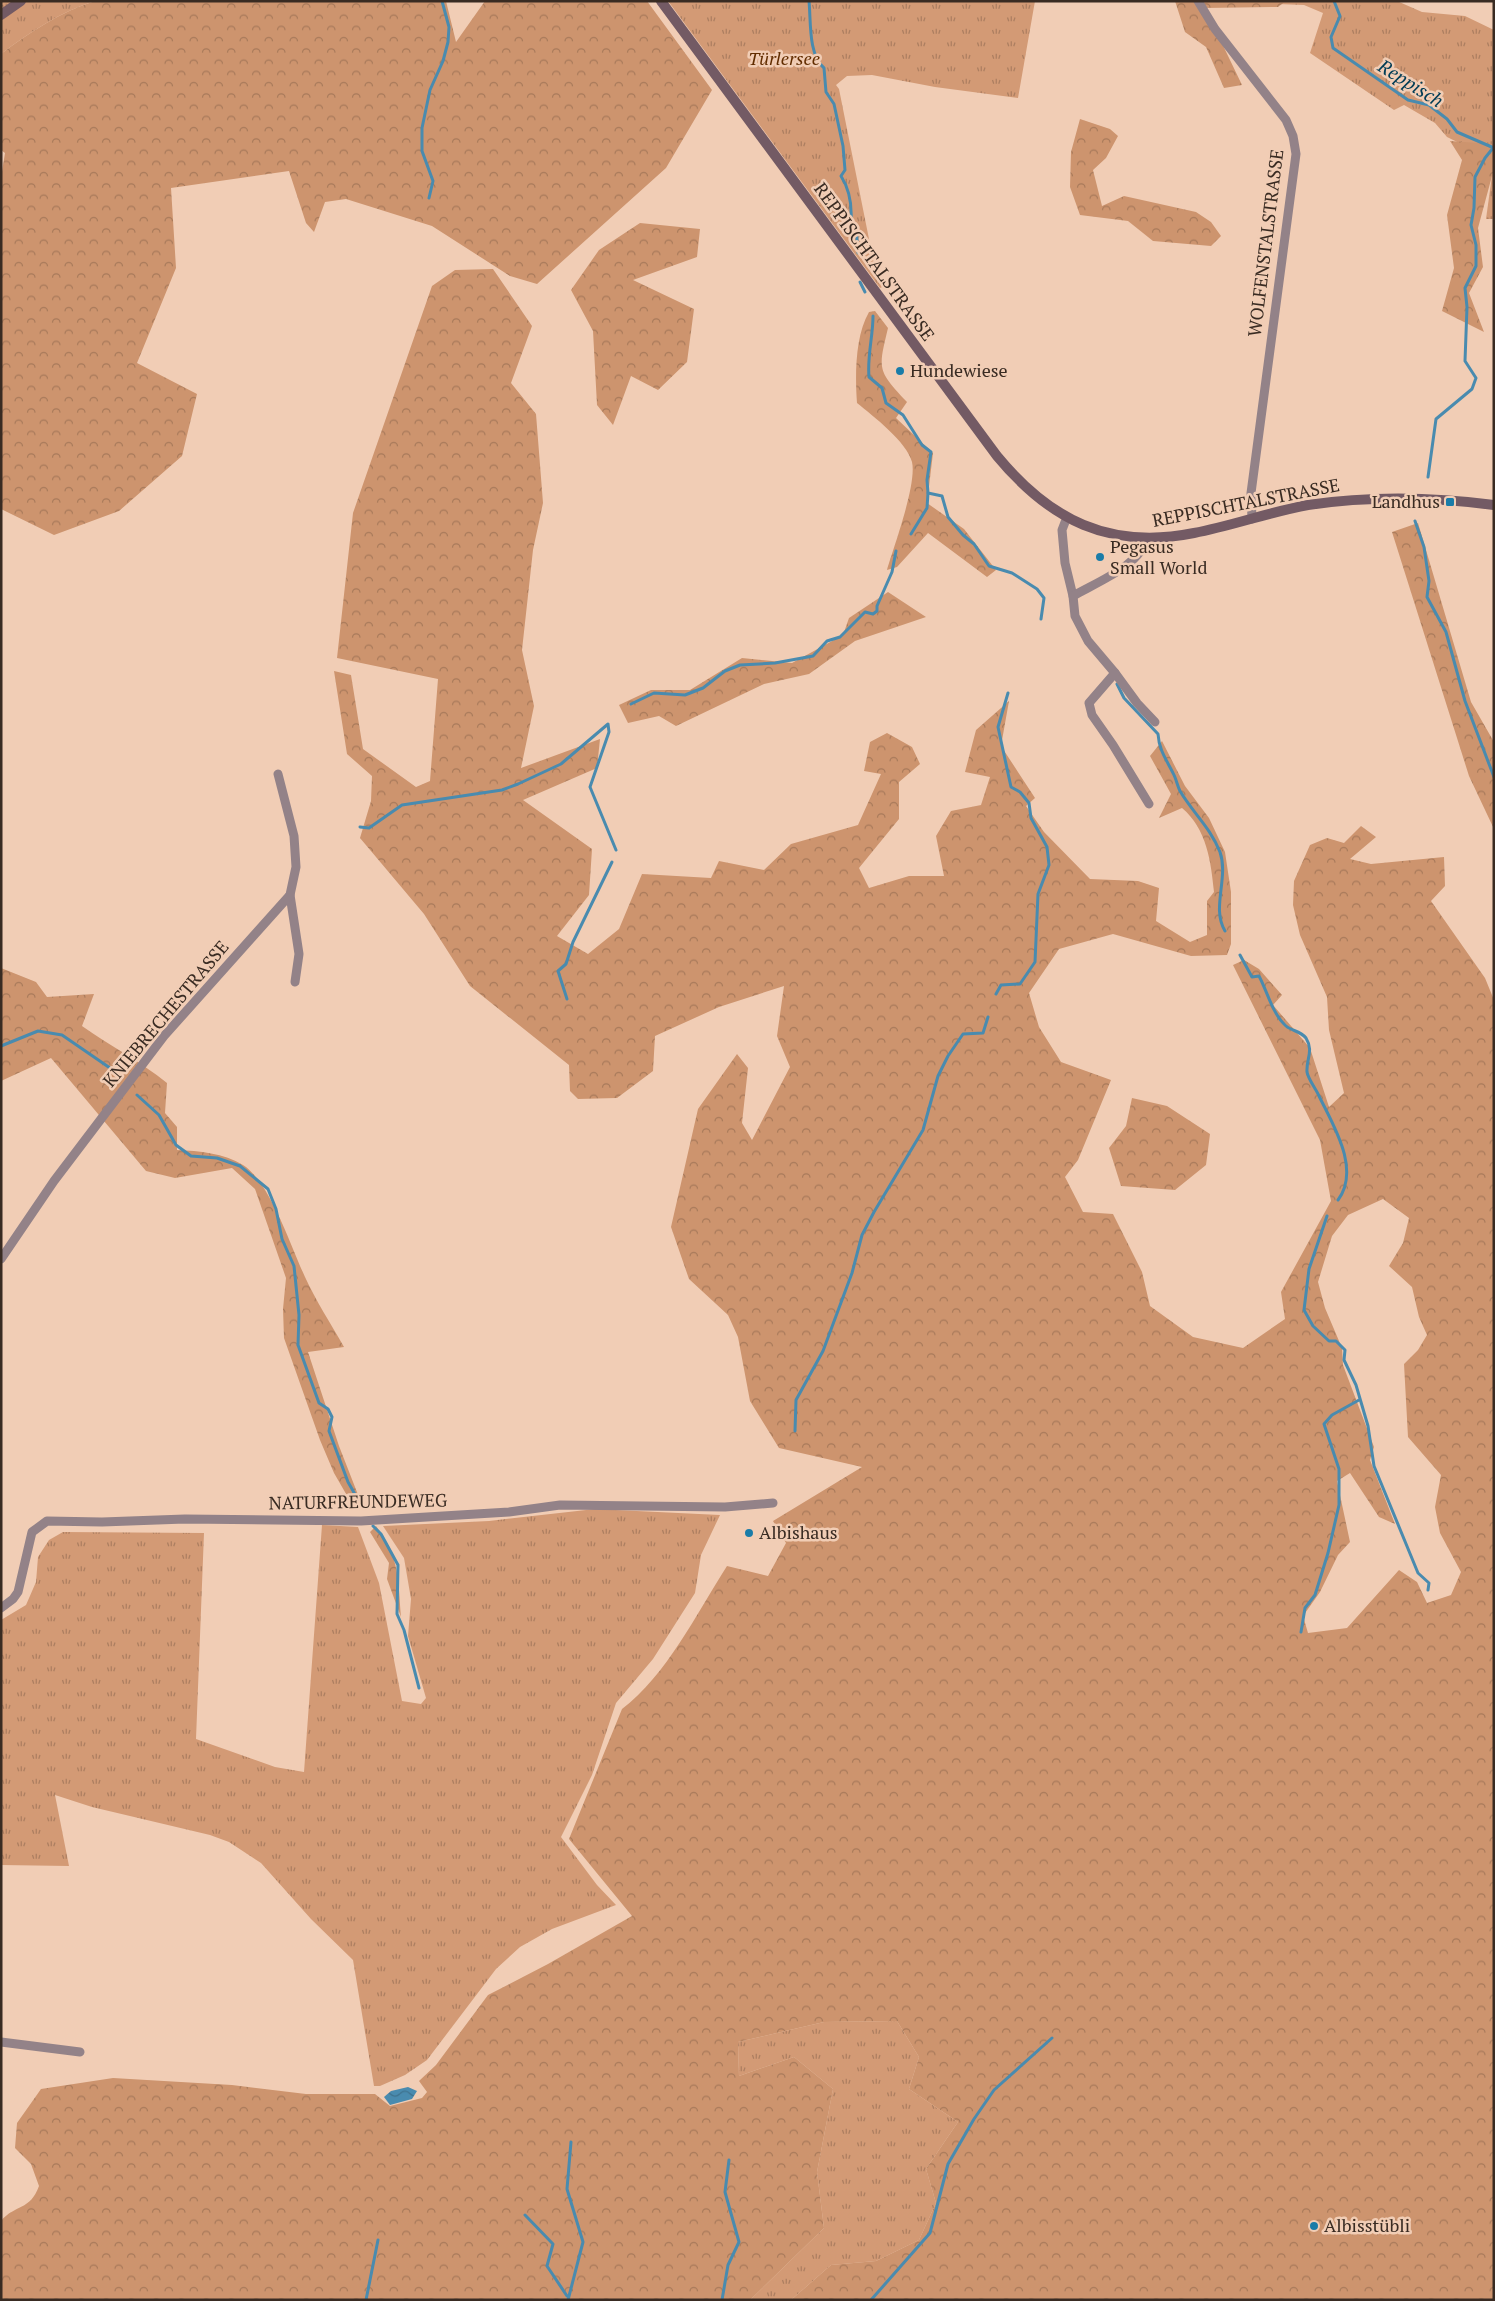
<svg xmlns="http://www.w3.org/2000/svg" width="1495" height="2301" font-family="'PT Serif',serif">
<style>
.grass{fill:url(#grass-tufts)}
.forest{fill:url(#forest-crowns);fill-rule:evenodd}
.water{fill:url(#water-waves)}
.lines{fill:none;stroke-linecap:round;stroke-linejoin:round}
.stream{stroke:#498baf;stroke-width:3}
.street{stroke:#938288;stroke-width:9}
.secondary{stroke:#735a64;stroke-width:10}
.poi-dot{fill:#1a7ca8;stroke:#f1cdb5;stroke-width:2}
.labels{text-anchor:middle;stroke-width:5;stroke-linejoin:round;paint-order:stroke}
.park-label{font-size:18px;font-style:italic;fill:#622d00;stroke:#f1cdb5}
.street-label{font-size:18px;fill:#392b22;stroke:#f1cdb5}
.poi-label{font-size:18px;fill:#392b22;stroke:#f1cdb5;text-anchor:start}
.water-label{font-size:19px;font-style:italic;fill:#003c55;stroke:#f1cdb5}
</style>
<defs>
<pattern id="grass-tufts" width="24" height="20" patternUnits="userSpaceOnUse" patternTransform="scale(1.25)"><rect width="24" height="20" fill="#d39a75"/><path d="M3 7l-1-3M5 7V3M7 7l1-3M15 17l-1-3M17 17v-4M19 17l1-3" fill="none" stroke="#ac7e60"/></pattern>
<pattern id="forest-crowns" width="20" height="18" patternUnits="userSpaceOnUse" patternTransform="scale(1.25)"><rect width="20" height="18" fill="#cd946e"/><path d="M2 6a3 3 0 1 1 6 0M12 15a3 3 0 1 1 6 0" fill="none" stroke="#a7795a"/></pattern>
<pattern id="water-waves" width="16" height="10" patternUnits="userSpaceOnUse" patternTransform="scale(1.25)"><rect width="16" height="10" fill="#498baf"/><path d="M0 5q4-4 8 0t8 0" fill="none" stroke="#3e728e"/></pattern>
</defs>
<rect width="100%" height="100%" fill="#f1cdb5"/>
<!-- grass -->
<g class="grass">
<path d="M1,1H95C60,12 30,32 1,54Z"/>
<path d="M668,1H1035L1018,98L935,87L872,75L847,76L836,85L839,89L874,264L878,274L887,285L880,288Z"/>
<path d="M1192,1H1397L1422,12L1465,16L1494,30V160L1447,137L1435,123L1404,105L1394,110L1310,53L1323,13L1304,5Z"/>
<path d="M1494,161V219H1486Z"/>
<path d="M595,1509L720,1515L701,1555L695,1593L653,1659L616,1703L592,1775L561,1837L597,1885L616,1905L552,1929L520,1947L496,1969L427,2060L405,2075L380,2086H374L353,1960L311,1919L261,1863L229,1842L210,1835L92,1807L55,1795L69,1866L1,1865V1620L26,1605L36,1582L38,1557L49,1540L63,1532L204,1533L196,1739L275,1767L304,1772L322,1525L358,1527L379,1583L402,1701L421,1704L426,1698L408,1636L411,1599L404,1558L383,1526L489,1521Z"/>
<path d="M897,2021L919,2057L909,2089L958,2122L926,2169L936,2203L919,2240L876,2261L831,2265L791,2300H750L824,2228L817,2172L833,2089L794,2057L739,2076L738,2042L824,2022Z"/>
</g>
<!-- forest -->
<g class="forest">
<path d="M95,1H446L456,42L485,1H647L712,90L666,168L537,284L510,276L432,226L346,199L325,202L314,232L306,223L289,171L171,188L176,268L137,363L197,394L182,456L119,511L54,535L1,509V178L5,153L1,150V54C30,32 60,12 95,1Z"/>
<path d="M1175,1H1286L1278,7L1205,8L1242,85L1224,88L1206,47L1185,32Z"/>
<path d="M1080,119L1110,129L1118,136L1106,158L1093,170L1102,206L1124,196L1196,212L1211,222L1221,236L1211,246L1153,241L1128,221L1080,215L1070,187L1071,152Z"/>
<path d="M1450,141L1494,144V177L1492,176L1478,228L1483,267L1469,293L1484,332L1442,311L1454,268L1447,215L1462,160Z"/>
<path d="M640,223L700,229L697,257L633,280L694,309L687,362L658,390L631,376L613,425L597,405L593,331L571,290L599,250Z"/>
<path d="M493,269L532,326L511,383L536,414L543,503L533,550L522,650L534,706L521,768L600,739L597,768L523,800L592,849L589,895L557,936L588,954L619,929L642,874L711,878L719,861L764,870L791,844L858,825L881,774L864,771L870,742L887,733L912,747L920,764L899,782V819L859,868L869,888L909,876H944L936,836L951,811L981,805L990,777L965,772L976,730L1009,701L1001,746L1035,798L1026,806L1044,832L1090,879L1138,881L1159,888L1156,921L1190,942L1207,935V901L1214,892C1211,862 1207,829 1182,808L1159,818L1171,794L1150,756L1162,741L1185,786L1209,818L1225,852L1231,892V944L1227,955L1191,956L1113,934L1059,949L1029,993L1039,1027L1061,1062L1111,1080L1078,1160L1065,1177L1083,1212L1113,1214L1142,1272L1150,1306L1193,1337L1243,1348L1285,1319L1281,1292L1331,1201L1320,1140L1233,965L1244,960L1259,969L1282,995L1273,1005L1310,1048L1329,1107L1344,1093L1329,1030L1327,997L1300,935L1293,905L1294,881L1310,845L1327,838L1344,843L1361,826L1376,837L1350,859L1371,864L1444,857L1445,886L1431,901L1485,978L1494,1000V2300H791L831,2265L876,2261L919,2240L936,2203L926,2169L958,2122L909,2089L919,2057L897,2021L824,2022L738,2042L739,2076L794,2057L833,2089L817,2172L824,2228L750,2300H1V2221C15,2204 30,2211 39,2186L31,2164L15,2148L17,2123L41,2089L113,2078L232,2085L306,2094H375L390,2106L422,2098L427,2092L419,2081L436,2065L488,1995L548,1964L632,1916L569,1839L622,1709C666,1676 697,1613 727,1566L768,1576L786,1543L773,1521L862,1467L779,1448L750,1401L738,1337L728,1315L689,1279L671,1227L698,1109L737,1054L748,1068L742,1123L752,1140L790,1067L777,1036L784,986L719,1007L655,1036L653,1071L617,1098L578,1099L570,1091L569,1065L470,986L424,914L360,838L371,801L372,776L347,754L334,671L351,675L363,749L416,787L430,781L438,679L337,658L353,513L432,286L455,270ZM1383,1199L1409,1218L1403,1243L1389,1266L1412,1287L1419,1317L1427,1335L1418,1350L1404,1364L1408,1437L1441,1475L1435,1507L1440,1533L1461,1572L1451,1595L1427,1603L1417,1582L1399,1570L1347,1628L1308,1633L1303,1616L1320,1592L1338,1555L1350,1542L1337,1481L1350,1473L1379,1517L1395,1524L1370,1460L1374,1447L1343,1365L1342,1348L1325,1308L1318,1282L1332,1236L1348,1215Z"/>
<path d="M875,311L888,328C878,370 877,370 907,402L896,418L933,453L927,503L964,529L996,570L987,577L928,533L897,567L887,570C894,546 917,484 912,462C907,442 873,416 857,403C855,376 855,336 869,312Z"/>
<path d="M1418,523L1471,702L1494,742V829L1469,776L1392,532Z"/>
<path d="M888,592L926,617L855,641L809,674L764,684L676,726L659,716L628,723L619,705L651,690H690L742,658L792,663L843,635L849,618Z"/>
<path d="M1,968L36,982L47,997L94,994L82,1026C110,1046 140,1061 167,1083L165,1113L177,1127V1150C199,1151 224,1153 243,1165C270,1182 291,1247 305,1277C316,1301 331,1324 344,1347L308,1352L339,1446L362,1505L353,1506L334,1473L320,1440L284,1338L283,1309L286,1278L255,1189L232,1168L175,1178L146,1171L51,1058L1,1081Z"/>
<path d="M1132,1098L1167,1106L1210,1134L1206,1165L1175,1190L1121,1186L1109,1148L1126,1126Z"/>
<path d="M376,1526C400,1558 398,1579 401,1617L387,1579L389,1563L370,1532Z"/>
</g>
<!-- water -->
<path class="water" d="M408,2087L417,2091L412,2099L390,2105L384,2097L391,2091Z"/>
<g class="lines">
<!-- stream -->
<g class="stream">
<path d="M809,1C811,20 808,55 824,68L826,92L834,104L843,146L845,170L841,176C850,190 852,205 851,221L856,226L858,253"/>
<path d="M1334,1L1340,16L1331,37L1333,48L1408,100L1429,105L1447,119L1457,132L1494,148"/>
<path d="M429,198L433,181L422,151V128L430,90L443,61L448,42L449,27L442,1"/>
<path d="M860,282L865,292"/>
<path d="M873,316C873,337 867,356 869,377L882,388L886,403L903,415L922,445L931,452L927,480L928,493L942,496L948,517L963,535L974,544L989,566L1012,573L1037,589L1044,598L1041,619"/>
<path d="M1428,477L1436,419L1472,389L1476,378L1465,361L1467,307L1465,288L1476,266V245L1471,225L1474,208L1475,177L1485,158L1493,148"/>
<path d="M1415,521L1424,547L1429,581L1427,597L1446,632L1465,701L1494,777"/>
<path d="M911,534L927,508L928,493"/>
<path d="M1117,684L1124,698L1158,734C1159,750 1166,759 1173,773C1176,778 1177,785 1180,791C1193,813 1210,827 1220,852C1229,878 1211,908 1225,931"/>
<path d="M631,704L654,693L685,695L703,688L725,671L740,665L775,663L813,656L827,641L840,637L865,612L873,614L877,611V606L892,572L896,551"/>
<path d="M360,827L369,828L402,805L502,790L518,784L561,764L608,724L609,732L590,787L616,850"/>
<path d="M1240,955L1252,977L1259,976C1267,991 1272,1012 1284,1024C1289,1031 1300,1030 1306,1038C1314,1051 1306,1059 1307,1072C1308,1079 1316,1089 1319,1096C1333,1125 1361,1169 1338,1200"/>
<path d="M996,994L1001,985L1020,984L1035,962L1038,894L1049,865L1047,847L1031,818L1029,803L1020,792L1011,787L998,727L1008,693"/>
<path d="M567,999L558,971L566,964L573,942L612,862"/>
<path d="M1,1046L38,1031L62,1035L110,1068"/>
<path d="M137,1095L159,1115L176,1145L191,1156L217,1158L240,1166L268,1189L276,1209L282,1239L294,1266L299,1315L298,1345L319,1403L328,1409L332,1417L329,1431L348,1482L360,1503"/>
<path d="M1327,1216L1309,1269L1304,1310L1313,1326L1329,1341H1336L1345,1350L1344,1360L1356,1385L1368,1426L1374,1466L1418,1573L1429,1583L1428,1590"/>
<path d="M795,1431L796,1400L823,1351L852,1273L862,1235L874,1212L923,1130L938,1076L948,1056L963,1034L983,1033L988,1017"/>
<path d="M373,1526L381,1534L398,1565L397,1614L404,1630L419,1688"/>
<path d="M1301,1632L1305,1608L1315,1595L1328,1553L1339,1505V1469L1324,1424L1332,1415L1359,1400"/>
<path d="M525,2215L553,2244L547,2266L567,2296"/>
<path d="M366,2300L378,2240"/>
<path d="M568,2300L583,2242L567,2189L571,2142"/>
<path d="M722,2300L728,2265L739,2242L725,2192L729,2160"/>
<path d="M871,2300L930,2233L948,2164L974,2119L994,2090L1052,2038"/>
</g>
<!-- street -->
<g class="street">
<path d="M1198,1L1215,29L1286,120L1293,136L1296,154L1251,493L1252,519"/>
<path d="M1067,517L1062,530L1065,563L1073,596L1075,616L1088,641L1115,673L1137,703L1155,722"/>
<path d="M1073,596C1095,583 1142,565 1146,538"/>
<path d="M1115,673L1089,703L1092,715L1113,745L1149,804"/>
<path d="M290,895L299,954L295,982"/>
<path d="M1,1259L54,1181L164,1036L290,895L296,867L294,836L278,774"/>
<path d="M1,1608L13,1599L18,1592L32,1532L47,1521L102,1522L185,1519L361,1521L509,1512L560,1505L725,1507L773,1503"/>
<path d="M1,2042L80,2052"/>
</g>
<!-- secondary -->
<g class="secondary">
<path d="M661,1L997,456C1050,520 1109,550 1194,533C1232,526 1269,512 1308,505C1369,496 1433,497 1494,505"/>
<path d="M1,15L21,1"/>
</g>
</g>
<!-- markers -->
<g class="poi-dot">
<circle cx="900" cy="371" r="5"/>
<rect x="1445" y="497" width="10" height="10" rx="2.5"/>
<circle cx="1100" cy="557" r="5"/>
<circle cx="749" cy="1533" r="5"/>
<circle cx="1314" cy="2226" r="5"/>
</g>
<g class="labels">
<!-- park labels -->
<g class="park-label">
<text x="784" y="65">Türlersee</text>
</g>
<!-- street labels -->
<g class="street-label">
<text transform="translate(1266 243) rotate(-83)" y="6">WOLFENSTALSTRASSE</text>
<text transform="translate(874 262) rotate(54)" y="6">REPPISCHTALSTRASSE</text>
<text transform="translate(1246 503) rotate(-11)" y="6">REPPISCHTALSTRASSE</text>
<text transform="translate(166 1014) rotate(-50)" y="6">KNIEBRECHESTRASSE</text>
<text transform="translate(358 1502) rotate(-1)" y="6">NATURFREUNDEWEG</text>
</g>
<!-- poi labels -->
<g class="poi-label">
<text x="910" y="377">Hundewiese</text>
<text x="1440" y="508" text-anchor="end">Landhus</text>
<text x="1110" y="553">Pegasus<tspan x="1110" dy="21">Small World</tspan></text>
<text x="759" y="1539">Albishaus</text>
<text x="1324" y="2232">Albisstübli</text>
</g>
<!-- water labels -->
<g class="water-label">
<text transform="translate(1411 83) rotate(32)" y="7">Reppisch</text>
</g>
</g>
<!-- border -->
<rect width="1495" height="2301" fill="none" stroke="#392b22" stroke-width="5"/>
</svg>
